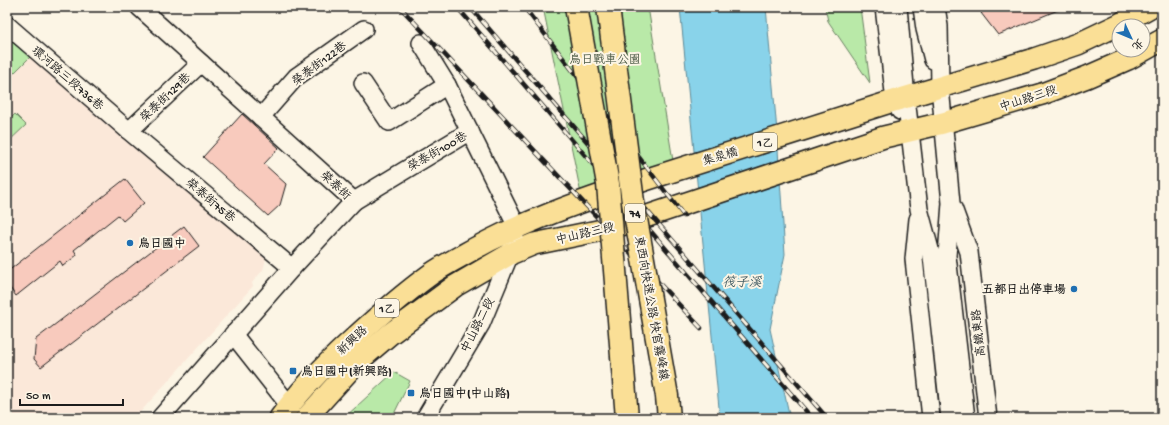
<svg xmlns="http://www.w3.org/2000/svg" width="1169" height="425" font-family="'Gochi Hand','LXGW WenKai TC',sans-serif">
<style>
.built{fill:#fbe8d9}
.green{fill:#b9e9a8;stroke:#6a8262}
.water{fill:#89d3ea;stroke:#5d8a98}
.building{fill:#f8cabd;stroke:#1c1c1c}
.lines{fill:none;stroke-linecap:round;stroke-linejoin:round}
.minor-casing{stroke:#1c1c1c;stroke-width:20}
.major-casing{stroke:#1c1c1c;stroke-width:24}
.minor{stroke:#fcf5e5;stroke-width:17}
.major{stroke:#fadf96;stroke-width:21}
.rail-casing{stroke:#1c1c1c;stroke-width:4.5}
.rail{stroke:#fcf5e5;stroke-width:3;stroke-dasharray:9;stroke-linecap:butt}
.highway-bridge-casing{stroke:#1c1c1c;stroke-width:25;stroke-linecap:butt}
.highway-bridge{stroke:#fadf96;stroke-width:22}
.poi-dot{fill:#1f6fb2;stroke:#fcf5e5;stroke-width:1.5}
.labels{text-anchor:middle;stroke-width:4;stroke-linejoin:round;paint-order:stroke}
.shield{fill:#fcf5e5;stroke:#5f5d58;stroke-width:1}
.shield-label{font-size:11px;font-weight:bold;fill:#1c1c1c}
.park-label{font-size:12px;fill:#4b5a46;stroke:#fcf5e5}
.street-label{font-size:12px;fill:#1c1c1c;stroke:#fcf5e5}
.poi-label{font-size:12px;font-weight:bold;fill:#1c1c1c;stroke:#fcf5e5;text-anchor:start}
.water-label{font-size:13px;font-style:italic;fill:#425c64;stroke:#fcf5e5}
</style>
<rect width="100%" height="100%" fill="#fcf5e5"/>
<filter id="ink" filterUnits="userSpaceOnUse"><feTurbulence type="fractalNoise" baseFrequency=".025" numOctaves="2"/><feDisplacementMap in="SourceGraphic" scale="8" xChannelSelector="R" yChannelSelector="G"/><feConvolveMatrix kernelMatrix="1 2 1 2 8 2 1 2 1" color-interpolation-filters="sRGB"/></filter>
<g filter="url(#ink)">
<!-- built -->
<path class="built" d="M30,53L267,255L263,270L252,283L253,286L135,418H7V76Z"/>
<!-- green -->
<g class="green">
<path d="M543,7H648L674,167L583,204Z"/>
<path d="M825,7H860L870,83L828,21Z"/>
<path d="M7,38L30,57L7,80Z"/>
<path d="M15,114L26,125L7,143V122Z"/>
<path d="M394,372L410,381L392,418H344Z"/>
</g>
<!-- water -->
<path class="water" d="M680,7H766L776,120L785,254L770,329L790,418H720Z"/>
<!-- building -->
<g class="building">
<path d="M991,7H1065L998,35L981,13Z"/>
<path d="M242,114L279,148L264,164L286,184L280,205L268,216L203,157Z"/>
<path d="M125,179L144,203L123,221L118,215L74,250L77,255L63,266L60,261L16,296L7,284V272Z"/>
<path d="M184,226L199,246L41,367L34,359L36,339Z"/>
</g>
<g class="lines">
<defs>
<g id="minor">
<path d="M139,7L354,201L292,268L160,418"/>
<path d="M884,7L895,101L900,111"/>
<path d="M898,7L906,98L919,209L932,257L950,418"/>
<path d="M922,7L925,29L933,60"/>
<path d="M936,7L939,26L940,87L951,203L947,256L966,418"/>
<path d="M7,25L129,131L292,268"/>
<path d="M421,43L447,85L517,227L510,254L481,324L425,418"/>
<path d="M363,83L389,122L447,85"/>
<path d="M261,117L296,77L364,29"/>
<path d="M129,131L201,63"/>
<path d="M354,201L470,131"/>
<path d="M953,208L969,252L988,418"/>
<path d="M918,219L914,259L931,418"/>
<path d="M233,334L289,405"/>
</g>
<g id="major">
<path d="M280,418C300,390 325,365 350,342C376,318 402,295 431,274C441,267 452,261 463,255C520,222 585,200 648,179L887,103L1034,59L1078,44L1120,24L1150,7"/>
<path d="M306,418L356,363L390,334L455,286L510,254L534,244L612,228L884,137L943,123L1042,94L1087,77L1128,59L1162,40"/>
</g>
</defs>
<!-- minor casing -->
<use href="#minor" class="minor-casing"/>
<!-- major casing -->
<use href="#major" class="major-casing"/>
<!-- minor -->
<use href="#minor" class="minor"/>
<!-- major -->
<use href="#major" class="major"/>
<defs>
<g id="rail">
<path d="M400,7L701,328"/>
<path d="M457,7L812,418"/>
<path d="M470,7L827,418"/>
<path d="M524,7L684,216"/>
</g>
</defs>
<!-- rail casing -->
<use href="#rail" class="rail-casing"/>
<!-- rail -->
<use href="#rail" class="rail"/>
<defs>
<g id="highway-bridge">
<path d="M576,7L608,184L627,418"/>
<path d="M608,7L633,202L667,396L669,418"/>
</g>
</defs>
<!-- highway-bridge casing -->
<use href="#highway-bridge" class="highway-bridge-casing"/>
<!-- highway-bridge -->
<use href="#highway-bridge" class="highway-bridge"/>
</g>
</g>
<!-- markers -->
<g class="poi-dot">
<circle cx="130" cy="243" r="4"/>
<circle cx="1074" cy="289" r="4"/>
<rect x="289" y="367" width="8" height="8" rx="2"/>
<rect x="407" y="389" width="8" height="8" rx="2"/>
</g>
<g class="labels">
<!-- shield labels -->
<g class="shield">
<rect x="753" y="133" width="24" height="18" rx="3"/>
<rect x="625" y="204" width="20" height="18" rx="3"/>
<rect x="375" y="299" width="24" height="18" rx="3"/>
</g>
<g class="shield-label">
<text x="765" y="146">1乙</text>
<text x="635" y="217">74</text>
<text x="387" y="312">1乙</text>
</g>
<!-- park labels -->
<g class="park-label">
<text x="605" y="63">烏日戰車公園</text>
</g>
<!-- street labels -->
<g class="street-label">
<text transform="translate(319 63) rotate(-37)" y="4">榮泰街122巷</text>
<text transform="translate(68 78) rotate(41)" y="4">環河路三段736巷</text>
<text transform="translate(165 97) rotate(-44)" y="4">榮泰街129巷</text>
<text transform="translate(1028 98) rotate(-18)" y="4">中山路三段</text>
<text transform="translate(437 151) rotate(-30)" y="4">榮泰街100巷</text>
<text transform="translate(720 156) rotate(-17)" y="4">集泉橋</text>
<text transform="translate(336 185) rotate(43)" y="4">榮泰街</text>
<text transform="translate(211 200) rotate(40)" y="4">榮泰街75巷</text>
<text transform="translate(585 233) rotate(-13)" y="4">中山路三段</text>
<text transform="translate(652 308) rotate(80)" y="4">東西向快速公路 快官霧峰線</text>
<text transform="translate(477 325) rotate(-63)" y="4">中山路二段</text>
<text transform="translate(978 333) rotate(-96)" y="4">高鐵東路</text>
<text transform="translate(352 340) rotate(-43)" y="4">新興路</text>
</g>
<!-- poi labels -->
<g class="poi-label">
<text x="138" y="247">烏日國中</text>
<text x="1066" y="293" text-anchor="end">五都日出停車場</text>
<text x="301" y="375">烏日國中(新興路)</text>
<text x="419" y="397">烏日國中(中山路)</text>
</g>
<!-- water labels -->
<g class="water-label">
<text x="742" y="286">筏子溪</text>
</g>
</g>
<!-- margin -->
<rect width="1169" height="425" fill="none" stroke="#fcf5e5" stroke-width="24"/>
<rect x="12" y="12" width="1145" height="401" fill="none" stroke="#1c1c1c" stroke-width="1.5" filter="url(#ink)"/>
<!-- north arrow -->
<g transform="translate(1131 38) rotate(134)"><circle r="19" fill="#fcf5e5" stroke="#a29e95"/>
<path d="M0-3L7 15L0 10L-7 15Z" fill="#1f6fb2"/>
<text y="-6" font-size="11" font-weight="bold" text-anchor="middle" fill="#1c1c1c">北</text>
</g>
<!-- scale -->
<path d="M20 399v6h103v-6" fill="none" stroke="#1c1c1c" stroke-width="2"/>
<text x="26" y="399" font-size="12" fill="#1c1c1c" stroke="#fcf5e5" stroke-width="3" paint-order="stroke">50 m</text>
</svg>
